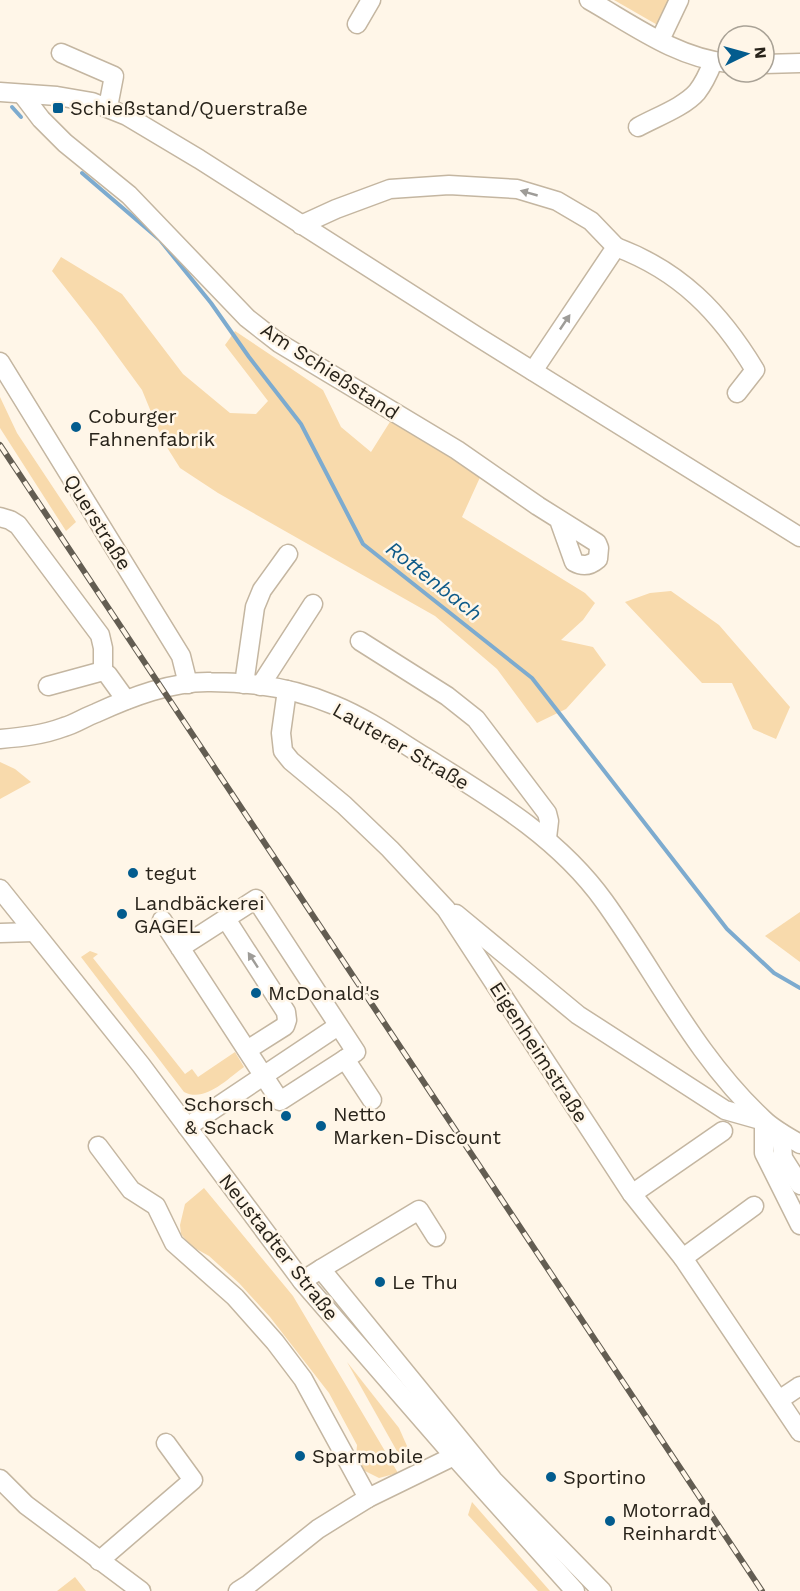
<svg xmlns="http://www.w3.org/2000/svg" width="800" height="1591" font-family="'Work Sans',sans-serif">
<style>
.green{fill:#f8daac}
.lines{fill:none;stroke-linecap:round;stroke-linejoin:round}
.stream{stroke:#7dabcf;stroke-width:4}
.minor-casing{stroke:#c4b6a1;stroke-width:21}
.minor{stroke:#fff;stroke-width:18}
.rail-casing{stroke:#635d52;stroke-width:6}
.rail{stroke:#fff6e8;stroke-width:4;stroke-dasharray:11;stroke-linecap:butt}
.oneway{fill:#9e9c98}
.poi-dot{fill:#035c8e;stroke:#fff6e8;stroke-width:2}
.labels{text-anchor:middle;stroke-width:5;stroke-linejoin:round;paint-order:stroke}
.poi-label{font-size:20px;fill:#28231a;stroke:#fff6e8;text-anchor:start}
.street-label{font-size:20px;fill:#28231a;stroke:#fff6e8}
.water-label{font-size:21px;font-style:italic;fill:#0f5b89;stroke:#fff6e8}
</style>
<rect width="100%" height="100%" fill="#fff6e8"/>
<!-- green -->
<g class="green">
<path d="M614,0H674L661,27Z"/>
<path d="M61,257L122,294L183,374L230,413L256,414L268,401L225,345L235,331L323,390L341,427L371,452L393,417L482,473L462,517L585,593L595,603L583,620L561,640L593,647L606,665L566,709L537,723L497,669L435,616L218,493L180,468L163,441L142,390L96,327L52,271Z"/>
<path d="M0,397L17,433L76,522L66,531L0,428Z"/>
<path d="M671,591L719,625L790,707L776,739L753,729L732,683H702L625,602L650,593Z"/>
<path d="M0,762L15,769L31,782L0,799Z"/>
<path d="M800,912V962L765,936Z"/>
<path d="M90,951L98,954L93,958L185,1074L192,1069L198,1077L235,1052L244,1067C227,1079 205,1103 184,1092L81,957Z"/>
<path d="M204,1188L293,1296L398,1473L379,1478L363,1470L356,1458L357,1445L329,1393L270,1317L239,1283L209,1256L191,1246L181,1234L180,1225L185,1204Z"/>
<path d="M347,1362L399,1428L407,1446L403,1462Z"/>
<path d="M472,1502L550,1591H538L468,1515Z"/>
<path d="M75,1577L86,1591H57Z"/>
</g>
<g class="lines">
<!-- stream -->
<g class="stream">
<path d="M12,107L21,117"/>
<path d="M82,173L160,240L211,303L249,357L301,424L363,544L532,678L727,929L774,973L800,988"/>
</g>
<defs>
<g id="minor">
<path d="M589,0C633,25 677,58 728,63"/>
<path d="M357,24L371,0"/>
<path d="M660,40L679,0"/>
<path d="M61,53L114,76L108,107"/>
<path d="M764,64L800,63"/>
<path d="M0,92L57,96L92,102L127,116L199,159L478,337L800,537"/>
<path d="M22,94L41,119L65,143L129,195L247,318L279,343L457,450L538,506L597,543L599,548L598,559C590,566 583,567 574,562L559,520"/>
<path d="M638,127C656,117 684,107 697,92C704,83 709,72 713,62"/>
<path d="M301,225L336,209L390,189L449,185L517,189L557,201L591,221L616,247L533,371"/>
<path d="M616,247C680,271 720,312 755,370L737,393"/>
<path d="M0,362L181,656L188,684"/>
<path d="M0,517L10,520L18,525L100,635L103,648V671"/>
<path d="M360,641L447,696L476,719L547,813L549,821L547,838"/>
<path d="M244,684L255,607L262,590L288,554"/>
<path d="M48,686L103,671L108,675L126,700"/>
<path d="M260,686L313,604"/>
<path d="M287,690L281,733L283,751L291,761L344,805L390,849L446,909L632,1194L683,1258L800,1432"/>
<path d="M0,739C22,737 43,735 64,727C75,724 85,717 96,713C131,697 172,681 211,682C252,682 296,689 334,705C366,718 396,739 425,757C491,798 558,837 604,901C656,973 696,1057 763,1119C773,1129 788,1137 800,1144"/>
<path d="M0,889L141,1065L302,1281L454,1456L575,1591"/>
<path d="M456,914L578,1015L725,1110L764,1121V1153L800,1225"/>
<path d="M226,919L286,1012L287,1020L285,1026L247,1050"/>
<path d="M162,920L280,1101L356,1052L256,899L180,948"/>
<path d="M0,933L34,932"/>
<path d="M345,1059L372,1100"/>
<path d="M187,1127L338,1026"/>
<path d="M781,1133L783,1158L800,1185"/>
<path d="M98,1146L131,1190L156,1206L174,1243L235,1297L275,1342L303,1379L368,1498"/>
<path d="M632,1194L723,1131"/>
<path d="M683,1258L754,1206"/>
<path d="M321,1269L419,1210L436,1237"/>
<path d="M302,1281L321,1269L493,1480L602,1591"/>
<path d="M779,1400L800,1386"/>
<path d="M0,1479L26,1505L141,1591"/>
<path d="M99,1561L193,1480L166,1443"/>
<path d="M238,1591L249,1584L318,1529L368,1498L454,1456"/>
</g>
</defs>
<!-- minor casing -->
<use href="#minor" class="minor-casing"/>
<!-- minor -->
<use href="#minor" class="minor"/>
<defs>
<path id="rail" d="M0,445L762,1591"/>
</defs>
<!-- rail casing -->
<use href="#rail" class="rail-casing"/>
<!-- rail -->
<use href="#rail" class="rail"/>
</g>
<!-- one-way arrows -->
<defs><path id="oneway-solid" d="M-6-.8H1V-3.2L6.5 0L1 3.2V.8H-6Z" transform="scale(1.5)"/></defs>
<g class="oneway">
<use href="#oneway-solid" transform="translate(529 193) rotate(-164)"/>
<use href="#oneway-solid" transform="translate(565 322) rotate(-56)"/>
<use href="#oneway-solid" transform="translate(253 960) rotate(-123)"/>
</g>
<!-- markers -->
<g class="poi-dot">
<rect x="52" y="102" width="12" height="12" rx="3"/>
<circle cx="76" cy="427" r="6"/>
<circle cx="133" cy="873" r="6"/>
<circle cx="122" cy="914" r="6"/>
<circle cx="256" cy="993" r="6"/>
<circle cx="286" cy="1116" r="6"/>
<circle cx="321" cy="1126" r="6"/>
<circle cx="380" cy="1282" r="6"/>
<circle cx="300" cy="1456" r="6"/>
<circle cx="551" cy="1477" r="6"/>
<circle cx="610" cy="1521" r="6"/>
</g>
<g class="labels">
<!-- poi labels -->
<g class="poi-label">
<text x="70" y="115">Schießstand/Querstraße</text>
<text x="88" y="423">Coburger<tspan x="88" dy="23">Fahnenfabrik</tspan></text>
<text x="145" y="880">tegut</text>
<text x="134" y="910">Landbäckerei<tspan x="134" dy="23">GAGEL</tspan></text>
<text x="268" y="1000">McDonald's</text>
<text x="274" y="1111" text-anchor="end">Schorsch<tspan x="274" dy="23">&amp; Schack</tspan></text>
<text x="333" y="1121">Netto<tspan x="333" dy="23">Marken-Discount</tspan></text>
<text x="392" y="1289">Le Thu</text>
<text x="312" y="1463">Sparmobile</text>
<text x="563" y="1484">Sportino</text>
<text x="622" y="1517">Motorrad<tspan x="622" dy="23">Reinhardt</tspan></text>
</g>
<!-- street labels -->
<g class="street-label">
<text transform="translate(330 371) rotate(33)" y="7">Am Schießstand</text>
<text transform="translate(98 522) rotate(58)" y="7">Querstraße</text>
<text transform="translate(401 746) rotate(30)" y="7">Lauterer Straße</text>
<text transform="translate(539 1052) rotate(57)" y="7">Eigenheimstraße</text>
<text transform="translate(279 1247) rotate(52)" y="7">Neustadter Straße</text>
</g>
<!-- water labels -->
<g class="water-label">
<text transform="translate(434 581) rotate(38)" y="7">Rottenbach</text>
</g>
</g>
<!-- north arrow -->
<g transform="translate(746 54) rotate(85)"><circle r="28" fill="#fff6e8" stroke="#a9a296" stroke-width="1.5"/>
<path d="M0-4.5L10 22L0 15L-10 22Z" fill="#035c8e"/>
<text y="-9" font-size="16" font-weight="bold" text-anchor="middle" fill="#28231a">N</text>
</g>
</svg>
